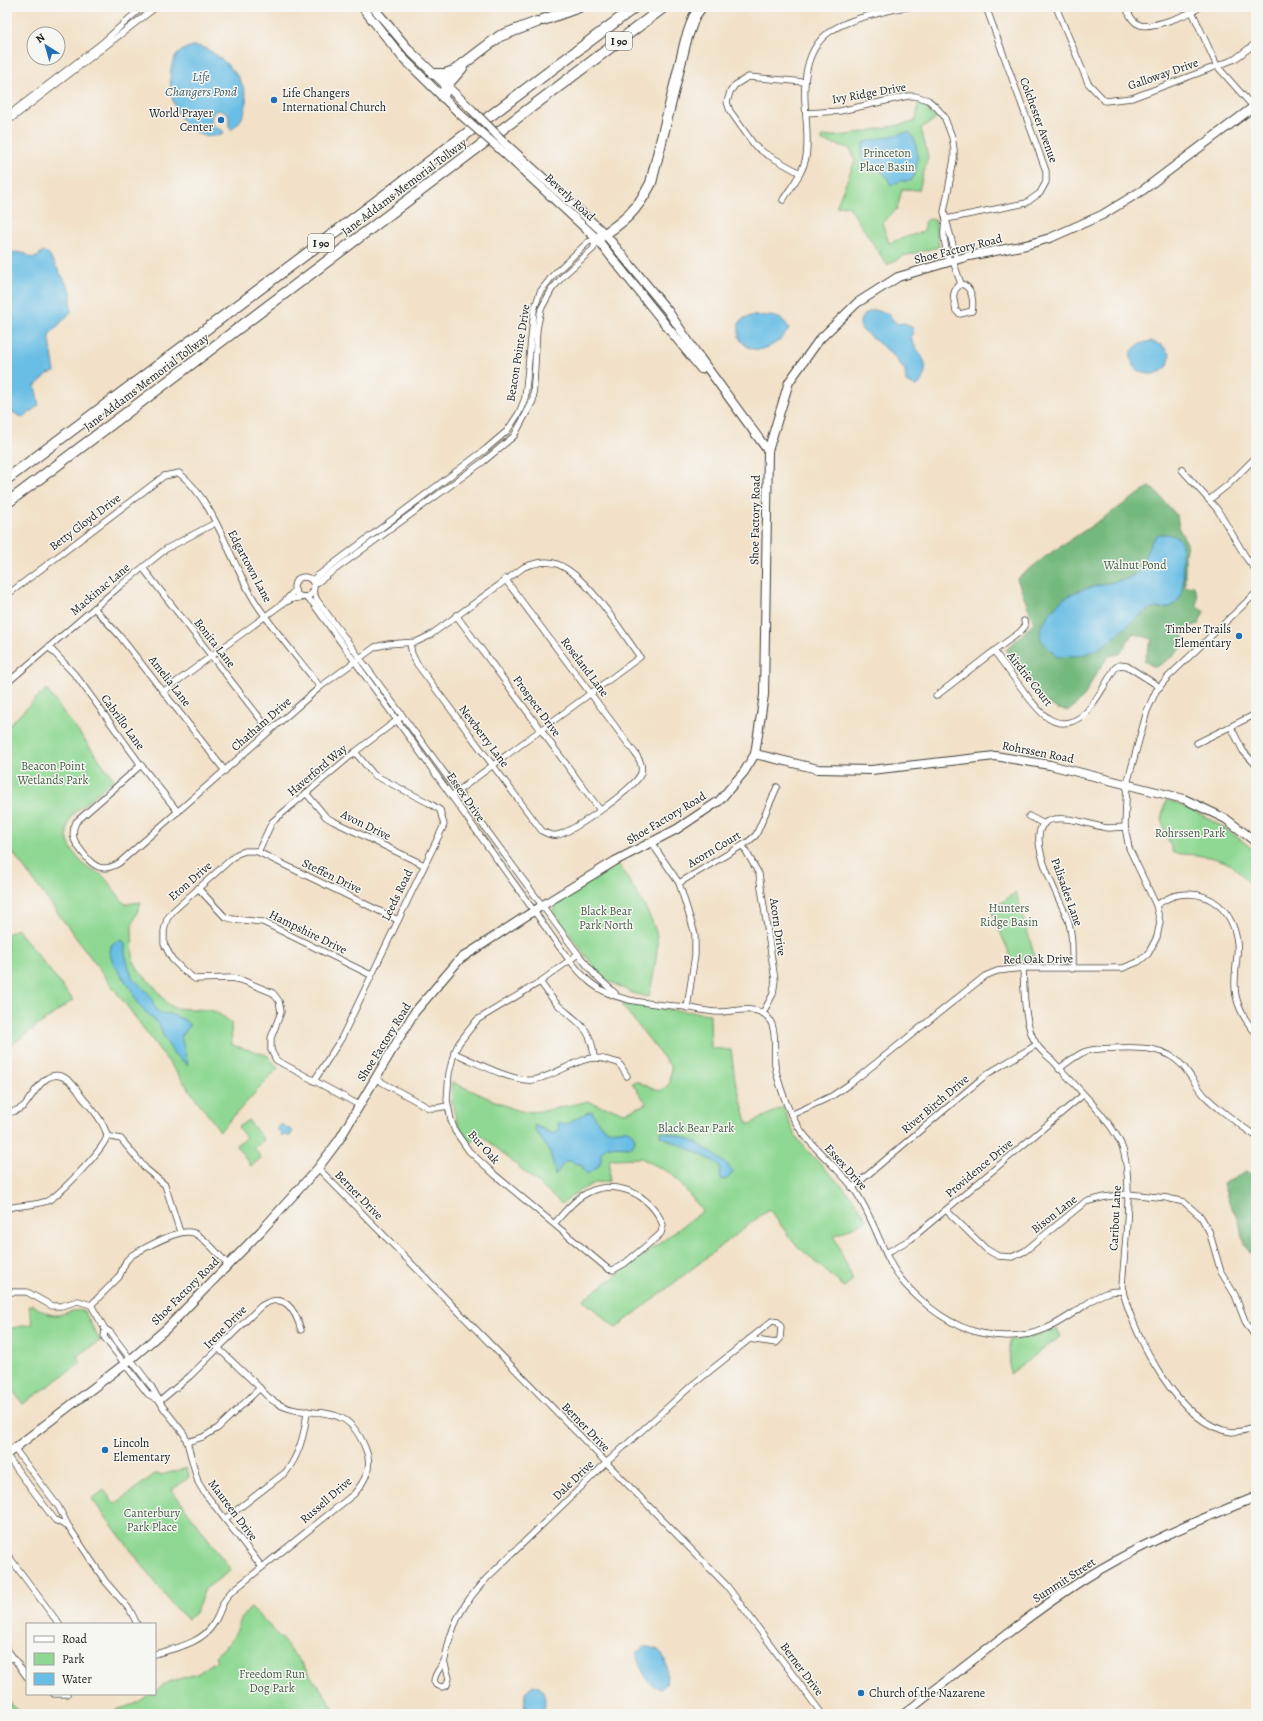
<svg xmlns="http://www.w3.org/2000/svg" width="1263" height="1721" font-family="Alegreya,serif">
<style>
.green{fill:#8fd893;stroke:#567a58}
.forest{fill:#73b87d;stroke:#486a4c}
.water{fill:#69bee5;stroke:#426d80}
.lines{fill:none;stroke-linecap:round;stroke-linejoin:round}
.street-casing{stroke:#3c3a36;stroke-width:7}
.secondary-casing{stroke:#3c3a36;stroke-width:10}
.highway-casing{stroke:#3c3a36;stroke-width:12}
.street{stroke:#fff;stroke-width:5.5}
.secondary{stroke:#fff;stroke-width:8}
.highway{stroke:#fff;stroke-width:10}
.secondary-bridge-casing{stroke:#3c3a36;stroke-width:10;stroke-linecap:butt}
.secondary-bridge{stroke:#fff;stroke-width:8}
.poi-dot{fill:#1f6fb2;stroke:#f6f6f2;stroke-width:1.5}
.labels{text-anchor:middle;stroke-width:3;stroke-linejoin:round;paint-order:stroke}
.shield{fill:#f6f6f2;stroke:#5d5d5c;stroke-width:1}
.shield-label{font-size:11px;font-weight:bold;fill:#1c1c1c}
.street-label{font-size:12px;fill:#1c1c1c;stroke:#f6f6f2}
.poi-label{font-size:12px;fill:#1c1c1c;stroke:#f6f6f2;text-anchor:start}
.park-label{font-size:12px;fill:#445e46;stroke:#f6f6f2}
.water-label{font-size:13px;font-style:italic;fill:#3b5d6c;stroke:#f6f6f2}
</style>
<rect width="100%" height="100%" fill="#f6f6f2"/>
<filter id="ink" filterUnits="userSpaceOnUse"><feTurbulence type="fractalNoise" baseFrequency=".025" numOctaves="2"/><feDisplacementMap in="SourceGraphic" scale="8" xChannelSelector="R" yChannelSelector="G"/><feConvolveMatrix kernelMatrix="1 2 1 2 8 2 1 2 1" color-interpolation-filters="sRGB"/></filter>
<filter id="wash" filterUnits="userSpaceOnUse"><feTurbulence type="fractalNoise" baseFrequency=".012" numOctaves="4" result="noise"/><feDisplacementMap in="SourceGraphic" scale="16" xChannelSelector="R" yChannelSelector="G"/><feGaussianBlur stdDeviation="0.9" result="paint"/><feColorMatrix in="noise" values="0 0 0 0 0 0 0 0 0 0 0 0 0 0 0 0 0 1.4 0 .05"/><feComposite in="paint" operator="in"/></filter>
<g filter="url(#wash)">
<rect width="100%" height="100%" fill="#f2e1c8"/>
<!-- green -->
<g class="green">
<path d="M918,103L926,107L936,119L921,128L928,157L919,190L902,189L897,209L882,223L889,243L924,231V223L929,219L935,220L939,247L903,256L887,265L848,205L836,207L855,161L852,152L849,148L822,141V137L848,135L914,122L917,116Z"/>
<path d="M46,689L114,779L74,813C59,833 70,853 88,868C92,871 98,872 102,875C110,883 117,895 125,904L141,902L132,926L133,959L139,971L154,986L166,1002L174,1008L209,1010L216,1012L231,1022L232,1045L267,1055L278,1068L220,1131L7,845V727Z"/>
<path d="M1166,800C1200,811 1228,829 1255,851L1256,893C1249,884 1241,872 1231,865C1215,855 1191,855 1173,853L1161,820Z"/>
<path d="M619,864C630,884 653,915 657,936C659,952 652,981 649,997L632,993L605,979L594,967L553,912L555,904Z"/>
<path d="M1016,892L1036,961L1013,962L991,910Z"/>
<path d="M17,929L73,1000L7,1048V934Z"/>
<path d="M621,1004L710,1014L711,1048L731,1050L735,1079L748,1125L783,1107C788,1119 793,1133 801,1143C823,1170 851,1189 867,1220L834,1236L853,1280L844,1287L794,1243L769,1209L616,1328L583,1300L703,1211L672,1174L641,1158L610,1159L609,1181L595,1183L577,1192L562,1204L480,1134L469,1144C457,1126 449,1104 452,1082L513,1109L526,1112L544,1111L588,1101L600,1106L612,1108L623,1113L647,1104L632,1083L635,1081L661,1091L670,1083L671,1067Z"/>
<path d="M248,1120L264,1140L254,1148L261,1158L251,1166L236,1145L246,1138L238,1127Z"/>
<path d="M31,1304C39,1309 48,1316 58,1315C68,1313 74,1309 84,1311L100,1341L77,1356L81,1363L23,1404L7,1383V1329L33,1324L29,1307Z"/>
<path d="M1057,1329L1061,1336L1010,1374L1009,1340L1033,1337Z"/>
<path d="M187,1468L189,1477L172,1490L231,1570L205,1589L195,1613L188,1619L174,1607L92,1499L104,1490L115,1504L155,1474L161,1475Z"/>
<path d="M251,1608C283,1636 314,1679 338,1714H103L135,1704L150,1694H155V1691L168,1682L197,1674L217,1660L215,1656C222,1650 230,1643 234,1635C242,1622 238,1618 251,1608Z"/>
<path d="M8,1699L14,1707L25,1714H7Z"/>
</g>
<!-- forest -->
<g class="forest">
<path d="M1151,486L1177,516L1179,529L1187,543L1185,554V587L1194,586L1197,595V606L1204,611L1199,624L1182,630C1183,635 1186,641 1183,646C1179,652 1162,665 1155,667L1144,661L1152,639L1133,633L1120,654L1109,656L1095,675L1084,697L1069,711L1058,709L1042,700L1006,650L1034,623L1017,579L1045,557Z"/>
<path d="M1246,1172L1256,1177V1258L1250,1253L1242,1237L1239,1220L1230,1205L1223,1184Z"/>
</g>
<!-- water -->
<g class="water">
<path d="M193,46C204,46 213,52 221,59C244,77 259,108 231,130L229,126V116L225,111L217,110C206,117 212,128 222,130L224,133C220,134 214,137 209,136C186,134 173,111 171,90C169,70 170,52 193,46Z"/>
<path d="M909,132C920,140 919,172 911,181H901L891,185C888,180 885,173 879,170C866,161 856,163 864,143L868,141Z"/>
<path d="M11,252L24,253L32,258L38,257L41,252L48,253L71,291V312L49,335L55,372L48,374L35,386L39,405L23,418L12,412L7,414V259Z"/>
<path d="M874,310L887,313L897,324L905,323L914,329L911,338C917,353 931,361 923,378C921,383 920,385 915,386L906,382L905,370L891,353L862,330C856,319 865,313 874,310Z"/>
<path d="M751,316C766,316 783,313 789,329C778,346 752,361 739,337V323L744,318Z"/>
<path d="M1151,341L1163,346L1170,355L1168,366C1143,392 1108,348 1151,341Z"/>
<path d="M1159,534C1168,534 1178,534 1182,544C1181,561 1190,598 1170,607C1163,610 1156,607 1149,609C1123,625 1105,656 1071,656C1066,656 1061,658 1056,656C1042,641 1034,639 1046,619C1065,589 1082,590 1113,582C1120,581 1128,579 1134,575C1147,565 1144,544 1159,534Z"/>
<path d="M122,940L125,943V954L132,977L150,995L156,1010L161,1013L170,1014L183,1019L189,1024V1027L181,1036L188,1065L174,1054L164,1038L159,1024L139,1006L131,989L113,963L110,954L111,945L115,942Z"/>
<path d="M592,1111C595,1118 601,1127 608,1130C617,1132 629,1125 634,1136C636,1140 634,1144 632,1147L608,1146L601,1152C603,1164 597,1169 587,1174L584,1171L581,1164C576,1165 572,1161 568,1161C562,1161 559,1172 555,1176C555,1165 550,1151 543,1142C539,1135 536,1133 534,1125L554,1134L559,1130L558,1123L564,1125L586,1113Z"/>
<path d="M280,1124L293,1131L290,1136L281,1135V1132L277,1130Z"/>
<path d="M661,1132C689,1134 714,1152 733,1171C730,1176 729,1180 722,1180L720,1177C720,1173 721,1168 719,1165C715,1160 669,1140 660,1136Z"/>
<path d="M645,1647C667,1646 668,1667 666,1684L661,1689C649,1688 637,1664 637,1653Z"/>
<path d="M533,1685C548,1687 545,1703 544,1714H524L525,1692Z"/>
</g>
</g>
<g filter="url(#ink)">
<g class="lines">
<defs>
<g id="street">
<path d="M1056,7L1088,83L1105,101L1132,98L1217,66L1235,59L1256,43"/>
<path d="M1190,7L1217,66L1256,110"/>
<path d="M1126,8C1130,15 1132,22 1140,25C1151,29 1191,14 1200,7"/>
<path d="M806,113L840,111L908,96H915L928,100L936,107L944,116L952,137L954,149V159L944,212L957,260"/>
<path d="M7,116L101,44L142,7"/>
<path d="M7,122L156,7"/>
<path d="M800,173L766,154L755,146L730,111L727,102L730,92L735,85L748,77L805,82"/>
<path d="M783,200C791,187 803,173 806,157C810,133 803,108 805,84C808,37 833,24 875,14C886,11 897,8 908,7"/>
<path d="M946,219L1026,203L1040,193L1046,182V171L986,7"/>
<path d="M946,219C941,233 946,248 949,262"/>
<path d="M953,261L961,284C972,286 974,301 972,311L960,314L956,311C954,299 950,292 961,284"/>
<path d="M1182,470L1217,509L1247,559L1256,570"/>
<path d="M1209,500L1229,484L1256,457"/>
<path d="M143,568L270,731"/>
<circle cx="304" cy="587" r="10"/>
<path d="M312,580L486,449L507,431L519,413L525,398L534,310L540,292L554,274L588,242L597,239"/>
<path d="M314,585L484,461L514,436L533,401L537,329L541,309L552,289L565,274L593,249L597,239"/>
<path d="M313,591L317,600L578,954L595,975L615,993"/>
<path d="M7,595L164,476L179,473C216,502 230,563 256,603C275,632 299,659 320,687"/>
<path d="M305,597L312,602L534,911C550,933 570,965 591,983C615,1003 656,1004 686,1007C696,1009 705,1011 715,1012C730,1013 750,1005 764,1014C779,1024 773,1050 775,1065C777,1079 782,1092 787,1105C802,1143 831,1159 854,1189C870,1212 878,1239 891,1264C898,1278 908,1288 920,1299C948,1325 982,1340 1022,1335C1043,1333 1060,1322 1078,1310C1087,1304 1096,1296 1106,1293C1111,1291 1117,1291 1123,1291"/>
<path d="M284,602L295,590"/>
<path d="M94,608L119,635L225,771"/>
<path d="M456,615L600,810"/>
<path d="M410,643L412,654L417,664L542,831C547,834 551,836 557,835C572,833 637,787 641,773C643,765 639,759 635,753L505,579"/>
<path d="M49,647L77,677L141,765L178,812"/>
<path d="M994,651L1020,632L1025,626L1024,621"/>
<path d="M7,683L121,585L166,549L215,523"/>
<path d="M164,691L282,604L292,599L304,597"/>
<path d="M936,696L994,651C1003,663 1011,674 1020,686C1035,706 1053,737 1082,716C1093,708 1107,681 1115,668L1119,665L1127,666L1160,687"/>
<path d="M1231,727L1243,751L1256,765"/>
<path d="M1197,743L1256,714"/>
<path d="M141,765L76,822C70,835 74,842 83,853C93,867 103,873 119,863L320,687L375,647L388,644L416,642L429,636L524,567C535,563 546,560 557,564C587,575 621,631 640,657L451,796"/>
<path d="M306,793L326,817L333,821L424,865"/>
<path d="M1029,816L1044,824"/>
<path d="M651,842L679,883L695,934V955L687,1008"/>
<path d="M743,846L759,874L775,980L773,994L763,1013"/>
<path d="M258,852L272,822L355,752L400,718"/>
<path d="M679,883L748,842L756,835L777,787"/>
<path d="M198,888L225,917L232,919L263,922L371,975"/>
<path d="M1156,905C1163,901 1170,896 1178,895C1210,889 1233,911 1237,942C1239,959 1232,977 1236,996C1239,1010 1247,1023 1256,1033"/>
<path d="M1023,968C1024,990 1024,1027 1037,1045C1041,1051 1047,1056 1052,1060C1072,1082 1110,1119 1121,1144C1135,1178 1124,1249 1122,1287C1132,1333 1179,1426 1232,1432C1239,1432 1250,1429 1256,1427"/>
<path d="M1072,969C1072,952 1073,935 1068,920C1062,902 1019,830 1050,820C1068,815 1089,825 1107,828C1113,828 1119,827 1125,827"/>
<path d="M540,982C546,989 551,998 557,1004C578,1023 592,1027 594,1058"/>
<path d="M454,1053C474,1061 512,1082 532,1080C552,1078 579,1057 595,1058C603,1058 611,1061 619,1063L627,1076"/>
<path d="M1059,1069C1084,1049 1086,1049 1118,1048C1141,1047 1166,1047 1183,1066C1191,1076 1197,1087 1205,1096C1216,1107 1242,1127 1256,1136"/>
<path d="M376,1079L429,1108H436L448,1106"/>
<path d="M314,1081L341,1039L444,825L440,810L429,803L374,775L355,752"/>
<path d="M359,1105L276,1060L271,1050V1038L281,1012L279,1001L273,993L244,981L232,978L195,979L183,970L172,959L164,944V931L167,919L173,911L237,854L245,851H256L398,920"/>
<path d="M7,1113C13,1112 19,1110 24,1106C35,1093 47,1064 68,1080C74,1084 78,1091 82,1097C91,1108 104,1121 107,1136C104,1149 59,1196 47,1201C34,1206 20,1205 7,1208"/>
<path d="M791,1115L832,1096L851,1083L985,976L997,971L1023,968H1123L1138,962L1148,954L1157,937L1160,922L1156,905L1129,848L1125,827L1126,801L1127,784L1147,711L1156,691L1167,678L1256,593"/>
<path d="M107,1136L121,1139L146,1169L165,1185L180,1232"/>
<path d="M318,1168L727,1586L822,1714"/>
<path d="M852,1188L987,1074L1036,1045"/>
<path d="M946,1210L986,1249L998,1256L1012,1257L1025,1251L1085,1202L1105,1197L1128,1194L1167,1198L1184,1202L1201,1217L1209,1231L1221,1272L1235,1295L1245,1321L1256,1338"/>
<path d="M554,1224C562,1215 571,1203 582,1196C612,1176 651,1193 663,1225L661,1233L657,1237L624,1264L613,1270L608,1269L495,1175L469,1151L455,1131L451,1120L447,1100L449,1073L454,1053L459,1043L477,1020L540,982L578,954"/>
<path d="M886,1253L911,1239L1083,1095"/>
<path d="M7,1292H27L52,1306H61L78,1301L91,1305L105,1329L110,1332L151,1386L163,1407L184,1434L187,1442L198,1482L204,1492L262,1567"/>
<path d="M91,1305L119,1277L126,1261L132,1255C145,1248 180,1227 194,1233C207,1239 218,1255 228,1264"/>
<path d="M105,1329L104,1337L148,1394L160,1401"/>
<path d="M160,1401L190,1376L261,1306C284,1291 295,1309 301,1330"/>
<path d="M187,1442L203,1437L218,1428L260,1388"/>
<path d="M14,1448L58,1506L69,1527L105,1581L130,1610L137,1624"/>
<path d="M7,1456L55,1520L69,1527"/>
<path d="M225,1519L286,1472C300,1454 305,1433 307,1411"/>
<path d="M7,1554L59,1624"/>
<path d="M7,1649L27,1677"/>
<path d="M155,1654C176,1648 203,1643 214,1623C221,1612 221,1603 230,1593L354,1494C365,1481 373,1467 366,1450C345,1394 309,1424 275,1402C268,1398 262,1391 257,1385C244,1373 232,1361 219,1349"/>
<path d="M7,1661L12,1657"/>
<path d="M444,1661L449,1678L447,1685L442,1687L436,1685L434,1681C435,1672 442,1667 445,1659C447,1651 448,1643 451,1635C458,1612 471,1595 487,1578L606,1463L691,1386L772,1321L778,1322L781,1327L780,1339L776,1343L749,1339"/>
<path d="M54,1694H67"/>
</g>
<g id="secondary">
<path d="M362,7L402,57L461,115"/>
<path d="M373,7L411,52L472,110"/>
<path d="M508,146L605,234L668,311L695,351L768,451"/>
<path d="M501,150L597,239L701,369"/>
<path d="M755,754L818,769L871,770L995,756L1050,765L1184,799L1226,819L1256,842"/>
<path d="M7,1454L131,1359L167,1328L261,1231L318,1168L339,1140L414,1013L460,959L543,905L615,861L677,829L719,801L744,772L755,754L764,695L768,451L789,382L819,340L857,303L898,277L969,256L1026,245L1050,238L1102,215L1143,190L1256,105"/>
<path d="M904,1714C962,1669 1020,1621 1081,1581C1136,1546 1196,1521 1256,1497"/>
</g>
<g id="highway">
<path d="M543,20L579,7"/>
<path d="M433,74H445L454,71L500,36L537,22"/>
<path d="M443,97L446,86L462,68"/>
<path d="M597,239C624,222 636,212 651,183L686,40L694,17L701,7"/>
<path d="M7,479L635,7"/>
<path d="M7,503L664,7"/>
</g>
</defs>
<!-- street casing -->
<use href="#street" class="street-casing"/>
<!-- secondary casing -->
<use href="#secondary" class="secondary-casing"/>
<!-- highway casing -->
<use href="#highway" class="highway-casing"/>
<!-- street -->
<use href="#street" class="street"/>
<!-- secondary -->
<use href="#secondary" class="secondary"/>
<!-- highway -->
<use href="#highway" class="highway"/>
<defs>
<g id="secondary-bridge">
<path d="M472,110L508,146"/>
<path d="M461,115L501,150"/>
</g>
</defs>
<!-- secondary-bridge casing -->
<use href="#secondary-bridge" class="secondary-bridge-casing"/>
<!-- secondary-bridge -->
<use href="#secondary-bridge" class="secondary-bridge"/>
</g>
</g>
<!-- markers -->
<g class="poi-dot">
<circle cx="274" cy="100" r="4"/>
<circle cx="221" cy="120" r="4"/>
<circle cx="1239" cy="636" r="4"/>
<circle cx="105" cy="1450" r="4"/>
<circle cx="861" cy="1693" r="4"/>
</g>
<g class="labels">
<!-- shield labels -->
<g class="shield">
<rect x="606" y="32" width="26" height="18" rx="3"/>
<rect x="308" y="234" width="26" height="18" rx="3"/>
</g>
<g class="shield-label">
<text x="619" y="45">I 90</text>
<text x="321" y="247">I 90</text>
</g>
<!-- street labels -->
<g class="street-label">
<text transform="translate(1163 74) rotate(-19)" y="4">Galloway Drive</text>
<text transform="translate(869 93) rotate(-10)" y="4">Ivy Ridge Drive</text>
<text transform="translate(1039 120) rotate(70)" y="4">Colchester Avenue</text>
<text transform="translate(404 187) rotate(-37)" y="4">Jane Addams Memorial Tollway</text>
<text transform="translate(570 197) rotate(43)" y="4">Beverly Road</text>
<text transform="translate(958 249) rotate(-14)" y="4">Shoe Factory Road</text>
<text transform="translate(518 353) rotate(-81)" y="4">Beacon Pointe Drive</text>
<text transform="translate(146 382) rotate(-37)" y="4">Jane Addams Memorial Tollway</text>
<text transform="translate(755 520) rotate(-89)" y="4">Shoe Factory Road</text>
<text transform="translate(85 522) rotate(-37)" y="4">Betty Gloyd Drive</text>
<text transform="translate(250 566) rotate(62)" y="4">Edgartown Lane</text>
<text transform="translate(100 589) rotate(-40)" y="4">Mackinac Lane</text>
<text transform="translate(215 643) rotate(52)" y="4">Bonita Lane</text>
<text transform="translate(585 667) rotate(53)" y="4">Roseland Lane</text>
<text transform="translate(1030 679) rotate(52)" y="4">Airdrie Court</text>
<text transform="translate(170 681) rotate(52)" y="4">Amelia Lane</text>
<text transform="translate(537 706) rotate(54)" y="4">Prospect Drive</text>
<text transform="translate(123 722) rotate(54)" y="4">Cabrillo Lane</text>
<text transform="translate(261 724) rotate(-41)" y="4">Chatham Drive</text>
<text transform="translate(484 736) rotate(53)" y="4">Newberry Lane</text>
<text transform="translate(1038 752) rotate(11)" y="4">Rohrssen Road</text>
<text transform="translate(317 770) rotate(-40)" y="4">Haverford Way</text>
<text transform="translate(466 797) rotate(55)" y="4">Essex Drive</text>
<text transform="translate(666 818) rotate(-31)" y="4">Shoe Factory Road</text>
<text transform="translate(366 825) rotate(26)" y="4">Avon Drive</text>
<text transform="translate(714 849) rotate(-31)" y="4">Acorn Court</text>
<text transform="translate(332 876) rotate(26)" y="4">Steffen Drive</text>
<text transform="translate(190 881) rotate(-41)" y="4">Eton Drive</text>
<text transform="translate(1067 892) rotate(70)" y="4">Palisades Lane</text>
<text transform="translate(397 895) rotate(-64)" y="4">Leeds Road</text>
<text transform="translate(778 927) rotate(82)" y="4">Acorn Drive</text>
<text transform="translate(308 932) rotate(26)" y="4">Hampshire Drive</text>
<text transform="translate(1038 959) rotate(-1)" y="4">Red Oak Drive</text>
<text transform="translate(384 1042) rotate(-58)" y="4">Shoe Factory Road</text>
<text transform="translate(935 1104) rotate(-40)" y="4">River Birch Drive</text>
<text transform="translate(484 1147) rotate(48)" y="4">Bur Oak</text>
<text transform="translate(846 1167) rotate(48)" y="4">Essex Drive</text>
<text transform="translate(979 1168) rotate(-40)" y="4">Providence Drive</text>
<text transform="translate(359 1195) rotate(46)" y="4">Berner Drive</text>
<text transform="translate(1054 1214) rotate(-38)" y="4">Bison Lane</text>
<text transform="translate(1115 1218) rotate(-87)" y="4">Caribou Lane</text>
<text transform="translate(185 1291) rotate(-45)" y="4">Shoe Factory Road</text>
<text transform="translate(225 1327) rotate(-45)" y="4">Irene Drive</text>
<text transform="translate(586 1427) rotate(46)" y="4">Berner Drive</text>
<text transform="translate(573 1480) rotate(-44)" y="4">Dale Drive</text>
<text transform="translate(326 1500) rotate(-41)" y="4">Russell Drive</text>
<text transform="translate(233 1510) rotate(53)" y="4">Maureen Drive</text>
<text transform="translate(1064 1580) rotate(-33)" y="4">Summit Street</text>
<text transform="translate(802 1669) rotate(53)" y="4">Berner Drive</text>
</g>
<!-- poi labels -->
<g class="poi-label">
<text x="282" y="97">Life Changers<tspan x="282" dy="14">International Church</tspan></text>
<text x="213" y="117" text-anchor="end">World Prayer<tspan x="213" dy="14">Center</tspan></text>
<text x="1231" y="633" text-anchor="end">Timber Trails<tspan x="1231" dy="14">Elementary</tspan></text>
<text x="113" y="1447">Lincoln<tspan x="113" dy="14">Elementary</tspan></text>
<text x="869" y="1697">Church of the Nazarene</text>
</g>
<!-- park labels -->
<g class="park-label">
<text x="887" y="157">Princeton<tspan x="887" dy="14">Place Basin</tspan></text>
<text x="1135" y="569">Walnut Pond</text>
<text x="53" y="770">Beacon Point<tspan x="53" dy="14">Wetlands Park</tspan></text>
<text x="1190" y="837">Rohrssen Park</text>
<text x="1009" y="912">Hunters<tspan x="1009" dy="14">Ridge Basin</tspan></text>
<text x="606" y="915">Black Bear<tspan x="606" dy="14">Park North</tspan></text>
<text x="696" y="1132">Black Bear Park</text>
<text x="152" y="1517">Canterbury<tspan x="152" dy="14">Park Place</tspan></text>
<text x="272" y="1678">Freedom Run<tspan x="272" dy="14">Dog Park</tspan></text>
</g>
<!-- water labels -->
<g class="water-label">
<text x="201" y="81">Life<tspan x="201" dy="15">Changers Pond</tspan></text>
</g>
</g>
<!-- margin -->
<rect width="1263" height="1721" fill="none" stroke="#f6f6f2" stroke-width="24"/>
<!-- legend -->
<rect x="26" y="1623" width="130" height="72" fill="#f6f6f2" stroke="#9f9f9c"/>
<rect x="34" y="1636" width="20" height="6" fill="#ffffff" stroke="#9f9f9c"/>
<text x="62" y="1643" font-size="12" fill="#1c1c1c">Road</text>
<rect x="34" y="1653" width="20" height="12" fill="#8fd893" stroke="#9f9f9c"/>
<text x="62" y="1663" font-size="12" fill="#1c1c1c">Park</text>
<rect x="34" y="1673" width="20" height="12" fill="#69bee5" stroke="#9f9f9c"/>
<text x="62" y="1683" font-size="12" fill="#1c1c1c">Water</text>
<!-- north arrow -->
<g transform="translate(46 46) rotate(323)"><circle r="19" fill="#f6f6f2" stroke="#9f9f9c"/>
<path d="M0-3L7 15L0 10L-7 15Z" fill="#1f6fb2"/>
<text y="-6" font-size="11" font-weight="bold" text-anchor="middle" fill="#1c1c1c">N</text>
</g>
</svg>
